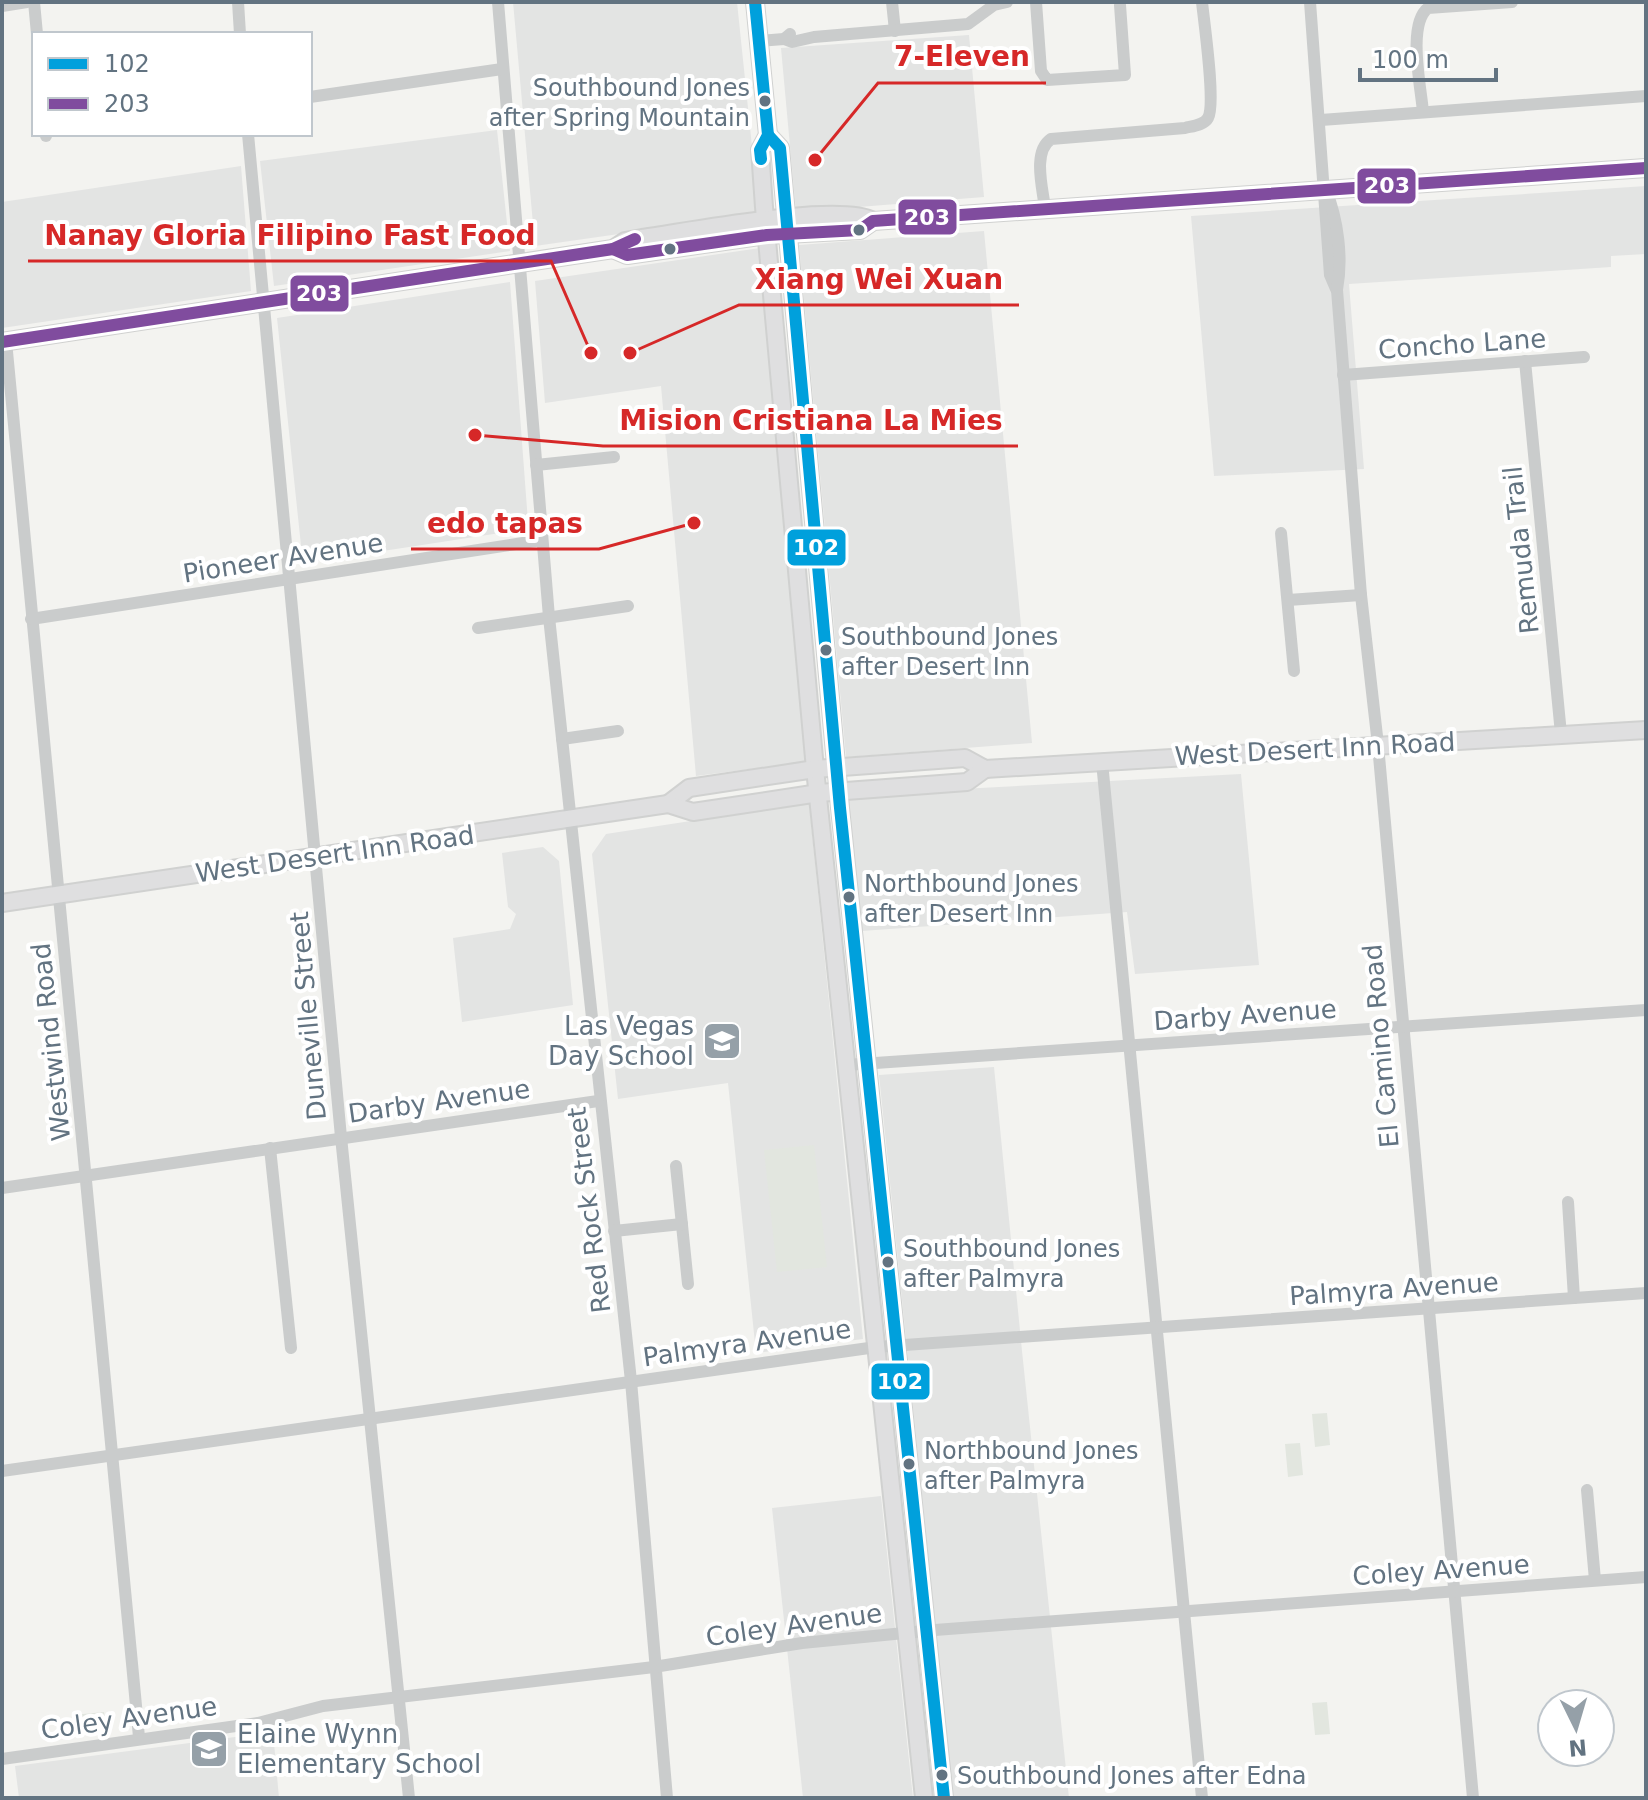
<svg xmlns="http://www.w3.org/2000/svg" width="1648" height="1800" font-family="'DejaVu Sans',sans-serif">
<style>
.built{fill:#e3e4e3}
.green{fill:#e2e6df}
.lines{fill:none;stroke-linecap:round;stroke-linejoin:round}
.major-casing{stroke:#d0d1d0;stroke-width:20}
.minor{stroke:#cacccc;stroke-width:12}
.major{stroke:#dfdfe0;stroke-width:16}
.bus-1-casing{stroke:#fff;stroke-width:18}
.bus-2-casing{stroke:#fff;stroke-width:18}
.bus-1{stroke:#00a0dc;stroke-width:12}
.bus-2{stroke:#804c9e;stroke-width:12}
.bus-dot{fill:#627381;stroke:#fff;stroke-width:3}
.labels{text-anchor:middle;stroke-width:8;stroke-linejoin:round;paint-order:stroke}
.bus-label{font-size:24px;fill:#627381;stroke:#fff;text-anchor:start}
.street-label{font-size:26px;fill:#627381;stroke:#fff}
.poi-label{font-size:26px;fill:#627381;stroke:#fff;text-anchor:end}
.leader{fill:none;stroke:#d62828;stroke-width:3}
.callout-dot{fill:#d62828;stroke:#fff;stroke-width:3}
.callout-label{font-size:28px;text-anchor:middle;font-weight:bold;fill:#d62828;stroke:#fff;stroke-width:8;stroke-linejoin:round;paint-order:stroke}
.line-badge{stroke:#fff;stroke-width:3}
.badge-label{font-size:22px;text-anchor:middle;font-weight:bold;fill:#fff}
</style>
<rect width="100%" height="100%" fill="#f3f3f0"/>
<!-- built -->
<g class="built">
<path d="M513,2H737L759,214L535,246Z"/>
<path d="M969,35L984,197L796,212L781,48Z"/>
<path d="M497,130L510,251L274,286L260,161Z"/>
<path d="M241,166L251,291L2,328V202Z"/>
<path d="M1646,186V254L1611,256V267L1349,284L1364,469L1214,476L1191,216Z"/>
<path d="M984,231L1032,743L846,757L799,245Z"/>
<path d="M760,248L806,762L696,776L661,386L545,403L535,281Z"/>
<path d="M510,282L528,522L520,530L311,562L302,555L277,318Z"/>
<path d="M1241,774L1259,965L1135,974L1127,912L862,931L848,795Z"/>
<path d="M809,803L863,1339L756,1353L728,1083L618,1099L592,854L606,834Z"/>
<path d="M543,847L559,861L573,1005L462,1022L453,938L510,929L516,914L508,907L502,853Z"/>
<path d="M994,1067L1022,1351L1069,1798H953L879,1075Z"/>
<path d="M881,1496L913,1798H803L772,1508Z"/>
<path d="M273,1732L279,1798H19L15,1766Z"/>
</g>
<!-- green -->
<g class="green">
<path d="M814,1145L827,1267L777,1272L764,1150Z"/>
<path d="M1327,1413L1330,1445L1315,1447L1312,1414Z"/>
<path d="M1300,1443L1303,1475L1288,1477L1285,1444Z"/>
<path d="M1327,1702L1330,1734L1315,1735L1312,1703Z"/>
<path d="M104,1712L106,1726L74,1729L73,1715Z"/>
</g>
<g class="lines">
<defs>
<g id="major">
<path d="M755,2L768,135L760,150L764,207L815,769L924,1798"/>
<path d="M768,135L780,148L840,808L944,1798"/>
<path d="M613,249L627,255L767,235L860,230L873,221L1646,168"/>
<path d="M2,342L613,249L625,241L642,238C687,232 840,202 873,221"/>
<path d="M668,804L689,788L815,769L965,758L985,769L1646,730"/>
<path d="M2,903L668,804L693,812L819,793L967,782L985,769"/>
</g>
</defs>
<!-- major casing -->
<use href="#major" class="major-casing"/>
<!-- minor -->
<g class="minor">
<path d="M34,2L37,34"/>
<path d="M238,2L240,34"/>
<path d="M498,2L549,617L631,1381L667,1798"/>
<path d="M892,2L895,31"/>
<path d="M1036,2L1041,71L1047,80L1125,75L1120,5"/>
<path d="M1310,2L1330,275L1336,289"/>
<path d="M2,6L27,2"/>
<path d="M784,39L792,42L814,37L968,24L994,5L1007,2"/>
<path d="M759,41L784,39L790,34"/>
<path d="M310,97L502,69"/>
<path d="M1423,112C1421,87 1407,24 1428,8L1512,2"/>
<path d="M1321,120L1646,96"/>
<path d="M46,134V136"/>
<path d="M248,134L341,1137L409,1798"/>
<path d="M1326,190C1338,220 1343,258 1337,290L1361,595L1378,745L1473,1798"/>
<path d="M1045,209C1043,189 1032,152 1051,139L1185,128C1193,126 1204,125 1208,118C1216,104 1204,22 1202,2"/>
<path d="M6,341L139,1737"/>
<path d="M1525,361L1561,734"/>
<path d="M1343,375L1584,357"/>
<path d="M536,465L614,457"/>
<path d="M1281,533L1294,671"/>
<path d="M1288,600L1361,595"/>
<path d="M31,619L542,540"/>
<path d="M478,628L628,606"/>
<path d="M562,739L618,731"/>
<path d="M1102,762L1202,1798"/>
<path d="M846,1065L1646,1010"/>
<path d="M270,1148L291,1348"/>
<path d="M676,1166L688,1284"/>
<path d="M2,1188L598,1101"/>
<path d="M1568,1202L1574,1298"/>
<path d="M614,1231L682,1224"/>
<path d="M2,1471L876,1347L1646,1293"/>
<path d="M1587,1490L1595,1580"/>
<path d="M2,1759L258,1723L323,1706L654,1667L802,1643L935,1630L1646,1577"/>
</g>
<!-- major -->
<use href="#major" class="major"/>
<defs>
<g id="bus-1">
<path d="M755,2L768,135L760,150L761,159"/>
<path d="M768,135L780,148L840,808L944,1798"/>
</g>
<g id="bus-2">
<path d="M613,249L627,255L767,235L860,230L873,221L1646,168"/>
<path d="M2,342L613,249L635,239"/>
</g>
</defs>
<!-- bus-1 casing -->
<use href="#bus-1" class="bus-1-casing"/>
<!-- bus-2 casing -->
<use href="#bus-2" class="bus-2-casing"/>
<!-- bus-1 -->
<use href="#bus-1" class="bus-1"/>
<!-- bus-2 -->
<use href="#bus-2" class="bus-2"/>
</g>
<!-- icons -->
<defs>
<symbol id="school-square" viewBox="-11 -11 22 22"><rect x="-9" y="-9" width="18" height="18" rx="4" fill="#95a0a8" stroke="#fff"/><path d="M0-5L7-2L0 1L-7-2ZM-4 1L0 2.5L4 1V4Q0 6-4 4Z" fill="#fff"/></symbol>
</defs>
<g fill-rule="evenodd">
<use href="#school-square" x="700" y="1019" width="44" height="44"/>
<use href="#school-square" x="187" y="1727" width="44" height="44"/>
</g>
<!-- markers -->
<g class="bus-dot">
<circle cx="765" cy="101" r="7"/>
<circle cx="859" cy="230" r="7"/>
<circle cx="670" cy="249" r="7"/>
<circle cx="826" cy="650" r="7"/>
<circle cx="849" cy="897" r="7"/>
<circle cx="888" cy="1262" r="7"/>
<circle cx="909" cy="1464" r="7"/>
<circle cx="942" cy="1775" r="7"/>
</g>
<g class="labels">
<!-- bus labels -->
<g class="bus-label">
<text x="750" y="96" text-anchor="end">Southbound Jones<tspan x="750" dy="30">after Spring Mountain</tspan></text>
<text x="841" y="645">Southbound Jones<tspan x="841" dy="30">after Desert Inn</tspan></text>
<text x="864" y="892">Northbound Jones<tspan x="864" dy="30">after Desert Inn</tspan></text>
<text x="903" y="1257">Southbound Jones<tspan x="903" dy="30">after Palmyra</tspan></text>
<text x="924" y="1459">Northbound Jones<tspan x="924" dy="30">after Palmyra</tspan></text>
<text x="957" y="1784">Southbound Jones after Edna</text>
</g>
<!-- street labels -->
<g class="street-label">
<text transform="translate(1462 344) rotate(-4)" y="9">Concho Lane</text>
<text transform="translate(1521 550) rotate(-96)" y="9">Remuda Trail</text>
<text transform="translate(283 558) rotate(-9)" y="9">Pioneer Avenue</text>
<text transform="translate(1315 749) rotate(-3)" y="9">West Desert Inn Road</text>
<text transform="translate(335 854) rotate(-8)" y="9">West Desert Inn Road</text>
<text transform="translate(1245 1015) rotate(-4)" y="9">Darby Avenue</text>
<text transform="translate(308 1016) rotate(-95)" y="9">Duneville Street</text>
<text transform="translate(51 1042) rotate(-96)" y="9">Westwind Road</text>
<text transform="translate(1381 1046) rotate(-95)" y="9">El Camino Road</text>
<text transform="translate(439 1101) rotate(-8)" y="9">Darby Avenue</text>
<text transform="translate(589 1210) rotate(-97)" y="9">Red Rock Street</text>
<text transform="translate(1394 1289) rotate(-4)" y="9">Palmyra Avenue</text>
<text transform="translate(747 1343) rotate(-8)" y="9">Palmyra Avenue</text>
<text transform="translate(1441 1570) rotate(-4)" y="9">Coley Avenue</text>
<text transform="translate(794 1625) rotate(-8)" y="9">Coley Avenue</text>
<text transform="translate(129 1718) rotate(-8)" y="9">Coley Avenue</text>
</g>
<!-- poi labels -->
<g class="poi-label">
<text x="694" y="1035">Las Vegas<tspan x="694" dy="30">Day School</tspan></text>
<text x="237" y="1743" text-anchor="start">Elaine Wynn<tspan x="237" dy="30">Elementary School</tspan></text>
</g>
</g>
<!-- callouts -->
<path class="leader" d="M815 160L878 83H1046M591 353L551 261H28M630 353L739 305H1019M475 435L603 446H1018M694 523L599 549H411"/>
<g class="callout-dot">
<circle cx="815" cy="160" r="8"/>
<circle cx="591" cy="353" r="8"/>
<circle cx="630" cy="353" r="8"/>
<circle cx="475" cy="435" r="8"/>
<circle cx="694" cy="523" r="8"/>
</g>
<g class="callout-label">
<text x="962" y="66">7-Eleven</text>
<text x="290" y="245">Nanay Gloria Filipino Fast Food</text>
<text x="879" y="289">Xiang Wei Xuan</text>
<text x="811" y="430">Mision Cristiana La Mies</text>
<text x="505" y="533">edo tapas</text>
</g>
<g class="line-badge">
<rect x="1356" y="167" width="61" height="38" rx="8" fill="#804c9e"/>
<rect x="897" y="198" width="61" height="38" rx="8" fill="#804c9e"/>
<rect x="289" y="274" width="61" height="39" rx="8" fill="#804c9e"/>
<rect x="786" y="528" width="61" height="39" rx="8" fill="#00a0dc"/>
<rect x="870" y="1362" width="61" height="39" rx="8" fill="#00a0dc"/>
</g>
<g class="badge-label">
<text x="1387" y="193">203</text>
<text x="927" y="225">203</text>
<text x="319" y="301">203</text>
<text x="816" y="555">102</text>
<text x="900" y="1389">102</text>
</g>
<!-- border -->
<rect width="1648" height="1800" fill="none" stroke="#627381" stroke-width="8"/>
<!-- legend -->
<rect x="32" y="32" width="280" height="104" fill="#ffffff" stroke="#c0c7cd" stroke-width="2"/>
<rect x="48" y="58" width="40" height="12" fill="#00a0dc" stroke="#c0c7cd" stroke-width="2"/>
<text x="104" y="72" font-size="24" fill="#627381">102</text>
<rect x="48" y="98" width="40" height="12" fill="#804c9e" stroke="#c0c7cd" stroke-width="2"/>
<text x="104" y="112" font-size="24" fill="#627381">203</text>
<!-- north arrow -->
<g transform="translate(1576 1728) rotate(175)"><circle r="38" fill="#ffffff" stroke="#c0c7cd" stroke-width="2"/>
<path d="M0-6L14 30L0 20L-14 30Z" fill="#95a0a8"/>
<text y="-12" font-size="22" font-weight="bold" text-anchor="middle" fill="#627381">N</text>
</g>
<!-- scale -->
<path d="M1360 68v12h136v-12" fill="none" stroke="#627381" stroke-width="4"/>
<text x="1372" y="68" font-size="24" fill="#627381" stroke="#ffffff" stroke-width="6" paint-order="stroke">100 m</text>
</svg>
